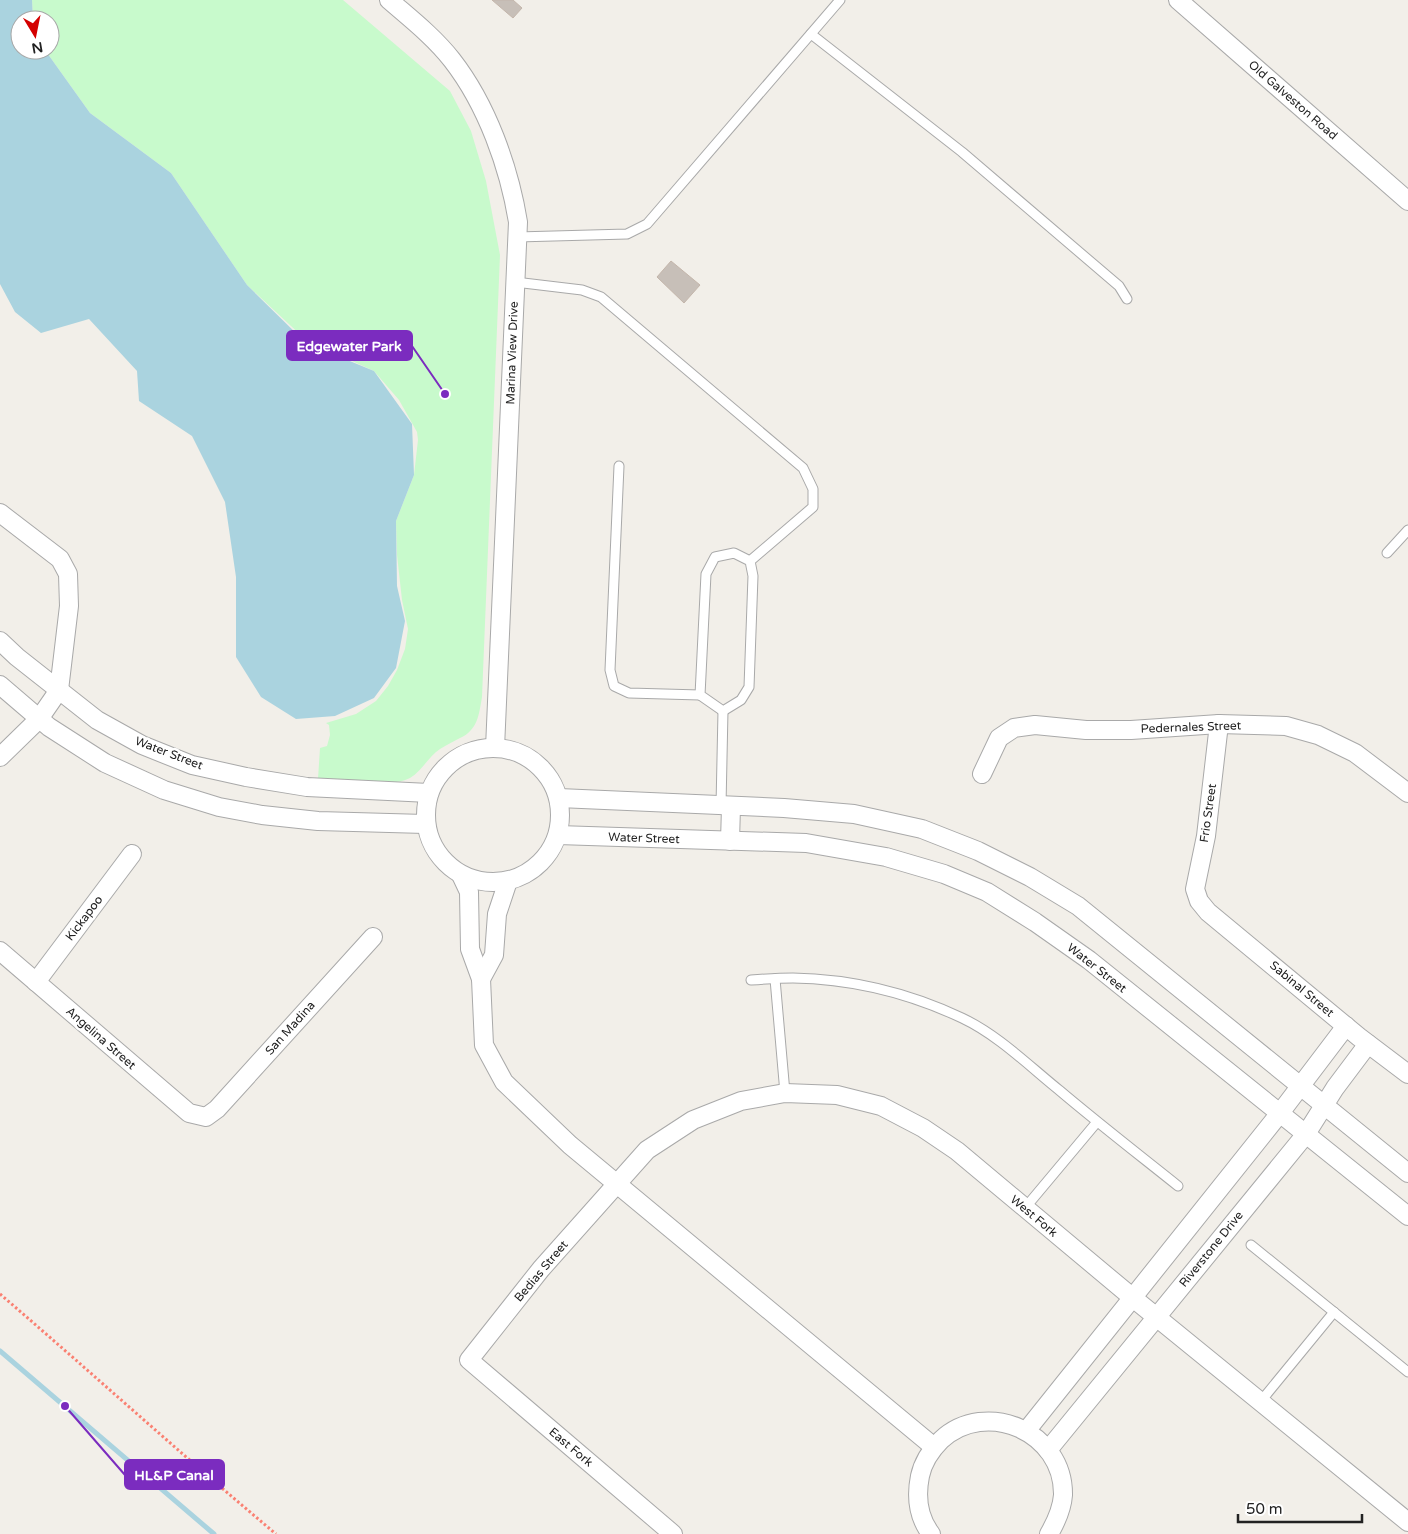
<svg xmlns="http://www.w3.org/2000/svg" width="1408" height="1534" font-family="'Varela Round',sans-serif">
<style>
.park{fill:#c8facc}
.water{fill:#aad3df}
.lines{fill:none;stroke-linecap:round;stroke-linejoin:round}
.stream{stroke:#aad3df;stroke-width:5}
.building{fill:#c7bfb8;stroke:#c4b6ab}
.service-casing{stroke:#a9a9a9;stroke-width:11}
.minor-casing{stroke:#a9a9a9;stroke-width:20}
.path{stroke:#fa8072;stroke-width:3;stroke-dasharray:2.5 2.5;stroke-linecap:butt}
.service{stroke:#fff;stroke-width:9}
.minor{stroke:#fff;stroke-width:18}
.labels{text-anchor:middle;stroke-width:5;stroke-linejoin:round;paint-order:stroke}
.street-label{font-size:12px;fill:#222;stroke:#fff}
.leader{fill:none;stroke:#7b2cbf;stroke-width:2}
.callout-dot{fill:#7b2cbf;stroke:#fff;stroke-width:2}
.callout{fill:#7b2cbf;stroke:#7b2cbf;stroke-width:2}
.callout-label{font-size:14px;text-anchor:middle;font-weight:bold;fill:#fff}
</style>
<rect width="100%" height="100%" fill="#f2efe9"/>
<!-- park -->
<path class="park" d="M32,0H343L450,91L471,131L486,181L500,255L482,697C479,714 478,730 460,738C453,742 446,745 440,749C428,757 422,771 410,778C392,788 340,781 318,779L320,748L327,746L330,735L329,725L326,723L356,714L376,701L388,686L397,670L405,649L408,629L402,600L397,555L396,521L414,475L418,440L417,432L399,400L374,371L306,340L247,285L171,173L90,113L45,50H50V20H33Z"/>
<!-- water -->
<path class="water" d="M0,0H32L33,20H20V50H45L90,113L171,173L247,285L306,343L374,371L412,424L414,475L396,521L397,586L405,621L396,668L374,698L335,716L296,719L261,697L236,657V577L225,502L192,436L139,401L137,371L89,319L41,333L15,312L0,284Z"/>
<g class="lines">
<!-- stream -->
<path class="stream" d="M0,1351L214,1534"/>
</g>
<!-- building -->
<g class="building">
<path d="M492,0H513L522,8L513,18Z"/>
<path d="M671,261L700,285L684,303L657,277Z"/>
</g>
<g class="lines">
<defs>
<g id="service">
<path d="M811,34L962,152L1119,286L1127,299"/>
<path d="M517,237L627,234L647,224L840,0"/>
<path d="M515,282L582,290L601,297L803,468L813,489V507L750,561"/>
<path d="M619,466L610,670L614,686L629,693L700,695"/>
<path d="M734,553L750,561L753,576L749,687L741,700L723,711L700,695L706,574L715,557Z"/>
<path d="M1387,553L1408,530"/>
<path d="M721,806L723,711"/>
<path d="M775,979L785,1093"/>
<path d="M751,980C765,979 779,978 793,978C851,979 909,993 962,1018C998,1035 1028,1065 1059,1090C1098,1123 1138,1154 1178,1186"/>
<path d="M1025,1208L1097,1122"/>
<path d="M1251,1245L1408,1372"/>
<path d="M1261,1401L1334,1312"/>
</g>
<g id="minor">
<path d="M389,0C411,19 434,37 452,60C487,105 509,167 518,222L495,748"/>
<path d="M1178,0L1408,201"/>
<path d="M0,513L60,559L68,574L69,606L59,690L39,719L0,757"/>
<path d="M0,641L17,657L97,720L142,745L192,765L246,777L307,787L429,793"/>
<path d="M0,685L49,727L105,763L164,790L219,807L262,815L318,821L425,824"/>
<path d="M1219,724L1206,836L1195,889L1199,901L1208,912L1359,1037L1408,1074"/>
<circle cx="493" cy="815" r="67"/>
<path d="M982,774L999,738L1014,728L1035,725L1086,730H1131L1219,724L1286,726L1318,735L1355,753L1408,793"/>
<path d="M559,798L784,808L854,814L922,829L978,851L1030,877L1078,906L1408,1173"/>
<path d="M558,835L806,843L886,857L944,874L987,892L1035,922L1089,960L1408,1216"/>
<path d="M730,841L731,807"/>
<path d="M461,875L469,892L470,949L481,979L484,1045L504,1082L570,1145L934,1447"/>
<path d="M0,951L189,1113L206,1117L217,1109L373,937"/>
<path d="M481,979L494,955L497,914L508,881"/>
<path d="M36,982L132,854"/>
<path d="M1027,1430L1280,1113L1346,1026"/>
<path d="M1048,1450L1306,1134L1335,1088L1368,1044"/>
<path d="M673,1534L469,1360L541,1269L647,1150L693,1120L741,1101L785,1093L837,1095L881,1106L923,1128L957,1151L1133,1298L1408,1522"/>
<path d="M931,1534C918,1517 916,1496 920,1476C923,1462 931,1450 941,1440C986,1398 1064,1432 1063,1495C1062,1509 1056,1522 1049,1534"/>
</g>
</defs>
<!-- service casing -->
<use href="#service" class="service-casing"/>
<!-- minor casing -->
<use href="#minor" class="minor-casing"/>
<!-- path -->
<path class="path" d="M0,1294C93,1374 183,1456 276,1534"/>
<!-- service -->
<use href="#service" class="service"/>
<!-- minor -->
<use href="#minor" class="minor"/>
</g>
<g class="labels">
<!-- street labels -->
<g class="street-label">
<text transform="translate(1293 100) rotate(41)" y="4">Old Galveston Road</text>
<text transform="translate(512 353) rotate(-88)" y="4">Marina View Drive</text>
<text transform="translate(1191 727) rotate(-2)" y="4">Pedernales Street</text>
<text transform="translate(169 753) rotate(21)" y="4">Water Street</text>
<text transform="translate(1208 813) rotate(-82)" y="4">Frio Street</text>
<text transform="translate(644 838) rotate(2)" y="4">Water Street</text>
<text transform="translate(84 918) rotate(-53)" y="4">Kickapoo</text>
<text transform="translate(1097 968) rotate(38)" y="4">Water Street</text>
<text transform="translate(1302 989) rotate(40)" y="4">Sabinal Street</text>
<text transform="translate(290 1028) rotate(-48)" y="4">San Madina</text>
<text transform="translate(101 1038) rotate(41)" y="4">Angelina Street</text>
<text transform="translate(1034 1216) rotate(40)" y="4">West Fork</text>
<text transform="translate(1211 1249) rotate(-51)" y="4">Riverstone Drive</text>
<text transform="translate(541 1271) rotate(-50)" y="4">Bedias Street</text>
<text transform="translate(571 1447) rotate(40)" y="4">East Fork</text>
</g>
</g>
<!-- callouts -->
<path class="leader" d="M445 394L412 346M65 1406L125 1475"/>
<g class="callout-dot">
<circle cx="445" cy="394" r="5"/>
<circle cx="65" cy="1406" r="5"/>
</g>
<g class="callout">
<rect x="287" y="331" width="125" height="29" rx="5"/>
<rect x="125" y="1460" width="99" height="29" rx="5"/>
</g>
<g class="callout-label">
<text x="349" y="351">Edgewater Park</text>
<text x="174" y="1480">HL&amp;P Canal</text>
</g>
<!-- north arrow -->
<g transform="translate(35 35) rotate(170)"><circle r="24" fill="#ffffff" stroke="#a7a7a7"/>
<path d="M0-4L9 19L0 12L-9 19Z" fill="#d40000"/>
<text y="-8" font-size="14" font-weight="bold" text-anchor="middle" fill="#222222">N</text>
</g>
<!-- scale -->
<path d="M1238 1514v8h124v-8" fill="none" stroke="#222222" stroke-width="2.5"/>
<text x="1246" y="1514" font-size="15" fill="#222222" stroke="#ffffff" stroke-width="4" paint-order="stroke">50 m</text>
</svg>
